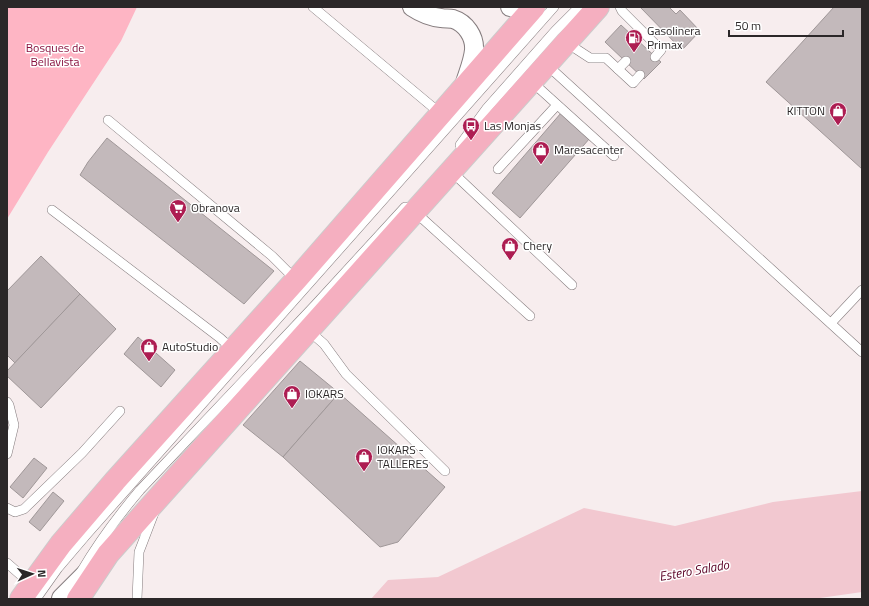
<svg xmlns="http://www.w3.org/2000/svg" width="869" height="606" font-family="'Titillium Web',sans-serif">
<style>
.green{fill:#feb5c4}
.water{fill:#f2c8d0}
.building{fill:#c3b9bb;stroke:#9f9798}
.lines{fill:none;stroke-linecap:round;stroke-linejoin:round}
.lane-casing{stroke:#857c7e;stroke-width:10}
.street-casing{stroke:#857c7e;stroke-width:20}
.secondary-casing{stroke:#857c7e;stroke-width:24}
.primary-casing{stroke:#cccbcb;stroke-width:24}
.lane{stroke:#fff;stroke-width:9}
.street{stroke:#fff;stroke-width:18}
.secondary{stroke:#fff;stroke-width:22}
.primary{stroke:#f5afc0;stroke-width:22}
.labels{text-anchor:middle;stroke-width:3;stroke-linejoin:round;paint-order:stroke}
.poi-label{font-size:12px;fill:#2b2728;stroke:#fff;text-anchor:start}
.park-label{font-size:12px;fill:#89123f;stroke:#fff}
.water-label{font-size:13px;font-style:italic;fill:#5a0024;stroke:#fff}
</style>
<rect width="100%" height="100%" fill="#f7edee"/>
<!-- green -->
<path class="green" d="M7,7H137L121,41L48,152L7,219Z"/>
<!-- water -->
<path class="water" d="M862,491V592L813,599H371L388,580L438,577L584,508L675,526L773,502Z"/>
<!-- building -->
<g class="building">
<path d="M640,7H669L676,14L680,10L700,31L682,50Z"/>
<path d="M834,7H862V169L766,82Z"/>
<path d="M621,25L661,62L644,79L605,42Z"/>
<path d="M561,113L590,138L520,218L492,193Z"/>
<path d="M107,138L274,271L244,304L80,175L88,162Z"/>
<path d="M41,256L80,294L15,363L7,355V291Z"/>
<path d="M80,294L116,329L41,408L7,376V371Z"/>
<path d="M138,337L175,370L161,387L124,354Z"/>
<path d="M300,361L339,393L283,457L243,425Z"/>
<path d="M339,393L445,487L398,542L380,547L283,457Z"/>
<path d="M34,458L47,468L23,498L10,487Z"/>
<path d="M53,492L64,501L40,531L29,522Z"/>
</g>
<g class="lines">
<defs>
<g id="lane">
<path d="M313,7L441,114"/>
<path d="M620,7L622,11L661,50L655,57"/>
<path d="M567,43L590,58H606L633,83L640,75"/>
<path d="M547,65L862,352"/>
<path d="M618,69L626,61"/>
<path d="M531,81L614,156"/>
<path d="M108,120L272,256L296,280"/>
<path d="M460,145L487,108L555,31L579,7"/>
<path d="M498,169L557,105"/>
<path d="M451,171L572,285"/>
<path d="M52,210L220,338L233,350"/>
<path d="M414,211L530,316"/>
<path d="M831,323L862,290"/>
<path d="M308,330L324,344L346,374L445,471"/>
<path d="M7,402L9,405L14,425L7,454"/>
<path d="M7,508L15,512L24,509L82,453L120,411"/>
<path d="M7,563L31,584"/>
<path d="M81,572C98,543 118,516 140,490L316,304L405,207"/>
<path d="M36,599L58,568L87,534L554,7"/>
<path d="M137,599L139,552L154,513"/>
</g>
<g id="street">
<path d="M412,7C421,13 430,17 441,18C445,19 449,18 453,19C466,23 475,37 474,50C473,62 467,75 464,86"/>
<path d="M510,7L532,9"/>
</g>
<path id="secondary" d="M63,599L90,572"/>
<g id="primary">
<path d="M21,599L61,544L115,481L296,280L534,7"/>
<path d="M78,599L108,554L598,7"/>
</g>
</defs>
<!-- lane casing -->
<use href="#lane" class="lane-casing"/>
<!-- street casing -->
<use href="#street" class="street-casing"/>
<!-- secondary casing -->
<use href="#secondary" class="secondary-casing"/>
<!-- primary casing -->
<use href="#primary" class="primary-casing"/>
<!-- lane -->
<use href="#lane" class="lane"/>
<!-- street -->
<use href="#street" class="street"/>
<!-- secondary -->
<use href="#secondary" class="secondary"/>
<!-- primary -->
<use href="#primary" class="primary"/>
</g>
<!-- icons -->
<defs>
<symbol id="fuel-pin" viewBox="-11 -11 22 30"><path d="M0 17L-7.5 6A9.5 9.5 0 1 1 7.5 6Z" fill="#ad1d52" stroke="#fff"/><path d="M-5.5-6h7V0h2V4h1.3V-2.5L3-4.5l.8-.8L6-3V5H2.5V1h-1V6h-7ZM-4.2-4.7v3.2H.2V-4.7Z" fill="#fff"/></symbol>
<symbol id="shop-pin" viewBox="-11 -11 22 30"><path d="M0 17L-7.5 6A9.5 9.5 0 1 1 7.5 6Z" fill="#ad1d52" stroke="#fff"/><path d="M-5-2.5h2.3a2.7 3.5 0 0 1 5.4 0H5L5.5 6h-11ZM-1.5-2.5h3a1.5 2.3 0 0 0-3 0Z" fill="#fff"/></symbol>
<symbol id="bus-pin" viewBox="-11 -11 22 30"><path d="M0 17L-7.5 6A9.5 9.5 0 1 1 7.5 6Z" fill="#ad1d52" stroke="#fff"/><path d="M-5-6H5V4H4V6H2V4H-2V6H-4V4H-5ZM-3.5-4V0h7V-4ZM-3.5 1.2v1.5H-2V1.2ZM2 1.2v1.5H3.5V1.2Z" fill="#fff"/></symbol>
<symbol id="supermarket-pin" viewBox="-11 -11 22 30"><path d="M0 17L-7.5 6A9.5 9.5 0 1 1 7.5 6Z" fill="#ad1d52" stroke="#fff"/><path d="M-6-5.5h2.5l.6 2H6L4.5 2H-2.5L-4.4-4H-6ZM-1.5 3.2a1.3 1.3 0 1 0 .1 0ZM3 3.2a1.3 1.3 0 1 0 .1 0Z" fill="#fff"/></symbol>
</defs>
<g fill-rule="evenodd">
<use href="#fuel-pin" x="624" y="28" width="20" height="27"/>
<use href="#shop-pin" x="828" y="101" width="20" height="27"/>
<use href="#bus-pin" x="461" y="116" width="20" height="27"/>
<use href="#shop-pin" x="531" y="140" width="20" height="27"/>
<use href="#supermarket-pin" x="168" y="198" width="20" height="27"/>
<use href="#shop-pin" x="500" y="236" width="20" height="27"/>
<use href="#shop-pin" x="139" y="337" width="20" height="27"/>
<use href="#shop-pin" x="282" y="384" width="20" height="27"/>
<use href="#shop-pin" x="354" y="447" width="20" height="27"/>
</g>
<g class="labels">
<!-- poi labels -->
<g class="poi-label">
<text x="647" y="35">Gasolinera<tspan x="647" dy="14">Primax</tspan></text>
<text x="825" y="115" text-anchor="end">KITTON</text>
<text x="484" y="130">Las Monjas</text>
<text x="554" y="154">Maresacenter</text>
<text x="191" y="212">Obranova</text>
<text x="523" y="250">Chery</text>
<text x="162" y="351">AutoStudio</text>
<text x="305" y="398">IOKARS</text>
<text x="377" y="454">IOKARS -<tspan x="377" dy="14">TALLERES</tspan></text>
</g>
<!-- park labels -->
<g class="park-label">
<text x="55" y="52">Bosques de<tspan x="55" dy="14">Bellavista</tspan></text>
</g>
<!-- water labels -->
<g class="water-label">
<text transform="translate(694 570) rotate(-10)" y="5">Estero Salado</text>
</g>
</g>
<!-- border -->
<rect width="869" height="606" fill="none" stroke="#2b2728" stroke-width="16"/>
<!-- north arrow -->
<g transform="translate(32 574) rotate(87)" stroke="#ffffff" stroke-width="3" paint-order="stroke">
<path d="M0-3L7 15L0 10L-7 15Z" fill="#2b2728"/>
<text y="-6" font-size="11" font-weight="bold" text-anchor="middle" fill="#2b2728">N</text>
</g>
<!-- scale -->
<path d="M729 30v6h114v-6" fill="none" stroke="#2b2728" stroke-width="2"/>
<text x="735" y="30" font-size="12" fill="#2b2728" stroke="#ffffff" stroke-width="3" paint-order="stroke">50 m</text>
</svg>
